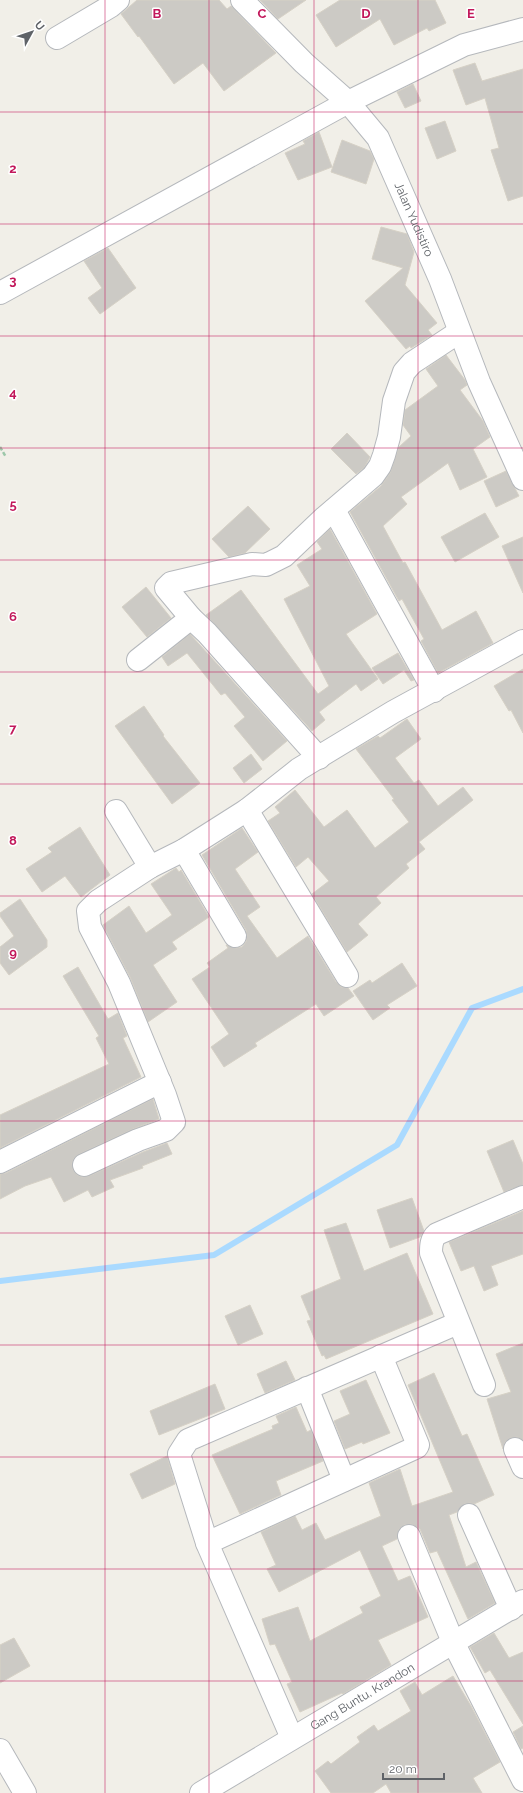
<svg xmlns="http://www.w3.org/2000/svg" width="523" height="1793" font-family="Raleway,sans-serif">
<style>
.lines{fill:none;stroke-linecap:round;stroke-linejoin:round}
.stream{stroke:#aadaff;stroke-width:6}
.building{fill:#cccac5;stroke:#d6d1c6}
.minor-casing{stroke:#b5b8bc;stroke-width:24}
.path{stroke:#9cc7a9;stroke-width:2.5;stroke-dasharray:4 2;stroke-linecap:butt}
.minor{stroke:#fff;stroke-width:22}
.grid{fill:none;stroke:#c2185b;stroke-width:1;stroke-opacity:0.55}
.labels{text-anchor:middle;stroke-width:3;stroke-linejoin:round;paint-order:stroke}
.street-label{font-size:12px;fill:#5f6368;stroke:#fff}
.grid-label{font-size:13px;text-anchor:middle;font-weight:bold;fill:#c2185b;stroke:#fff;stroke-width:3;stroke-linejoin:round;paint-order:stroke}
</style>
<rect width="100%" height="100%" fill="#f1efe8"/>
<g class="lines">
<!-- stream -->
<path class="stream" d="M0,1281L214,1255L397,1145L472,1008L523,989"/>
</g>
<!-- building -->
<g class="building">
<path d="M137,0H219L227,9L231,6L276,53L224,91L203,63L174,84L139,36L138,37L121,14Z"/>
<path d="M260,0H306L278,19Z"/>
<path d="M340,0H435L446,23L429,31L427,28L394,45L380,19L336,47L316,15Z"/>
<path d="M475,63L482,81L523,69V196L508,201L491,150L499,148L485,98L466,105L453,70Z"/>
<path d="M413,84L421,101L405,108L397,92Z"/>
<path d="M445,121L456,151L437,159L425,128Z"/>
<path d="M319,132L332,167L298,180L285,153L305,144L303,141Z"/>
<path d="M342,140L370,151L374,159L366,184L331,172Z"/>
<path d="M381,227L407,234L414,252L405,285L437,323L428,330L432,335L411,348L410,346L406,349L365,301L403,268L372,259Z"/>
<path d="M108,248L136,288L100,314L88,298L102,288L84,261Z"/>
<path d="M446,355L465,380L467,385L460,390L483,421L490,437L473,449L487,477L460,490L448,463L401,497L407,504L383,526L403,563L405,562L442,630L476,611L493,643L438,673L421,641L424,639L402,599L399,601L350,512L381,486L390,473L399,447L411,436L403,425L405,410L438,386L426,369Z"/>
<path d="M347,433L370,457L364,468L356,474L331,449Z"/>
<path d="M506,471L519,496L496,507L484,481Z"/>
<path d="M248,506L270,529L245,553L229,557L212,539Z"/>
<path d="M485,513L499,537L455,562L441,537Z"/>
<path d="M330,529L377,614L346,634L378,679L361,691L356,684L319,712L325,720L312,731L206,615L241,590L318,694L329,686L284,599L310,586L297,565L322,549L317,542Z"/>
<path d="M523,537V593L502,546Z"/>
<path d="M146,587L171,618L147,637L122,607Z"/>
<path d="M190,634L287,741L263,761L234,726L245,717L225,693L221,695L187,653L168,666L162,657Z"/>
<path d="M398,653L414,680L411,681L404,670L383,684L372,668Z"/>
<path d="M523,669V733L511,710L509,711L494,686Z"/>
<path d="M144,706L164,735L163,736L200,783L172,804L115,726Z"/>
<path d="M407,719L421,739L395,758L414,783L419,780L438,806L463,787L473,800L419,842L425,849L406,864L409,868L376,897L381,903L358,924L368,935L347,952L312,894L329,881L308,857L296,867L268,821L280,813L275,807L295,790L324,827L347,810L375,848L409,822L392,800L394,799L356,749L378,736L380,738Z"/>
<path d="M251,754L262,769L244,783L233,768Z"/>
<path d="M80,827L110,875L81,897L65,876L42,892L26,869L52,852L48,848Z"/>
<path d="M242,828L258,852L235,869L260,907L247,916L277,958L308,936L336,982L341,987L348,988L354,996L324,1016L316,1004L255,1043L257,1046L224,1067L211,1047L229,1034L192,979L210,967L207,963L228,948L226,945L236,948L242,947L246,942L247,935L246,930L202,855Z"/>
<path d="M176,868L179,872L181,870L209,917L172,942L177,949L153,965L177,1002L148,1022L130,977L103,925L129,906L146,933L172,915L151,884Z"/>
<path d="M20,899L47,940V947L9,975L0,963V947L14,936L0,916V913Z"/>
<path d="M402,963L417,986L387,1005L390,1008L373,1020L353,991L370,980L372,983Z"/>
<path d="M78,967L108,1019L118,1013L127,1036L123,1038L141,1077L0,1148V1115L109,1064L96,1038L99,1036L63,976Z"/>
<path d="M153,1099L159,1119L133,1129L79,1154L74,1158L72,1163L73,1170L77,1175L82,1177L89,1176L143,1152L167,1143L172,1154L142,1166L143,1168L110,1180L114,1187L92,1197L88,1190L64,1202L51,1177L25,1186L0,1199V1174L6,1173Z"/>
<path d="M513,1140L523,1164V1185L504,1192L487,1151Z"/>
<path d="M412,1198L424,1231L420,1237L390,1248L377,1210Z"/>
<path d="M523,1211V1254L491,1266L498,1285L484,1291L474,1266L461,1271L449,1242Z"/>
<path d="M346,1223L364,1271L407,1253L433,1314L326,1359L324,1355L322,1356L307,1321L311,1320L301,1296L341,1279L324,1230Z"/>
<path d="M250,1305L263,1334L238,1345L225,1316Z"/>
<path d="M523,1343V1440L517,1437L510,1438L505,1442L503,1449L487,1399L511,1392L496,1354Z"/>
<path d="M286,1361L295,1380L265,1393L257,1374Z"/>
<path d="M434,1373L462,1436L467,1434L494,1495L474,1504L470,1503L464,1504L457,1512L449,1515L466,1567L476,1562L495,1603L468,1619L437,1551L430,1553L420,1529L411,1524L404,1525L399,1529L397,1539L382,1546L398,1581L410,1576L428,1617L378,1640L391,1665L343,1694L342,1693L300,1712L287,1684L292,1682L275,1644L270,1645L262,1619L298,1607L310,1641L363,1613L360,1607L381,1596L360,1550L279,1592L267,1569L276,1565L261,1532L295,1516L302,1530L316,1523L325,1540L327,1539L381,1516L369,1483L400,1469L412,1506L453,1492L408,1385Z"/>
<path d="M366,1380L390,1433L363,1444L362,1442L345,1449L334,1421L350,1414L340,1391Z"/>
<path d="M215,1384L225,1409L159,1435L150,1411Z"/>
<path d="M296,1407L307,1432L311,1430L323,1461L276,1481L281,1495L240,1514L212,1455L273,1429L272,1426L279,1423L276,1416Z"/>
<path d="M167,1456L175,1484L142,1499L130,1474Z"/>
<path d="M494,1633L509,1658L523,1652V1724L490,1670L485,1673L470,1647Z"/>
<path d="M14,1638L30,1666L0,1683V1645Z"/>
<path d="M453,1676L471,1706L500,1762L473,1778L482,1793H391L386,1784L373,1793H331L315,1771L328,1761L331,1764L360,1742L357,1737L374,1725L378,1731L411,1711L400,1691L415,1682L422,1695Z"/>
<path d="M523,1726V1748L521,1749L513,1732Z"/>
</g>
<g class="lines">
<defs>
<g id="minor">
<path id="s1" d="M242,0L304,63L348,102L378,138L440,279L479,382L523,479"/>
<path d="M57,38L111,6L118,0"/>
<path d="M0,293L348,102L464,45L523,29"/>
<path d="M334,510L434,691"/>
<path d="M138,660L191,618"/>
<path d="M319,758L207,633L191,618L166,588L171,583L252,564L266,565L284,556L325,517L373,476L380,466L384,455L389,437L394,401L404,372L412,363L459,332"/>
<path d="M247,810L347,976"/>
<path d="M116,811L150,867"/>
<path d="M184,850L235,936"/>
<path d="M0,1162L160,1082"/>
<path d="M84,1165L138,1140L166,1130L174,1122L165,1095L119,983L90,927L88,911L98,901L150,867L184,850L247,810L299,769L393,712L523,641"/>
<path d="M484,1385L431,1253C431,1246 431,1239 437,1234L523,1197"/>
<path d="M307,1388L344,1480"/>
<path d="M515,1449L523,1467"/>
<path d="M469,1515L511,1609"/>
<path d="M409,1536L453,1642L523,1780"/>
<path d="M207,1543L417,1447L418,1445L381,1356"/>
<path d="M292,1738L207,1543L179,1454L188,1440L458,1323"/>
<path d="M0,1750L25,1793"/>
<path id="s2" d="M201,1793L523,1601"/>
</g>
</defs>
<!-- minor casing -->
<use href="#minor" class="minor-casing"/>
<!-- path -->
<path class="path" d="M0,447L6,457"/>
<!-- minor -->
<use href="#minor" class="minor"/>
</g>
<!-- grid -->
<path class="grid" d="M105,0V1793M209,0V1793M314,0V1793M418,0V1793M0,112H523M0,224H523M0,336H523M0,448H523M0,560H523M0,672H523M0,784H523M0,896H523M0,1009H523M0,1121H523M0,1233H523M0,1345H523M0,1457H523M0,1569H523M0,1681H523"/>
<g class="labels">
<!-- street labels -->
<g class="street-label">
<text dy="4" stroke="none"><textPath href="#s1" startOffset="283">Jalan Yudistiro</textPath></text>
<text dy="4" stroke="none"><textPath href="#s2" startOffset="188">Gang Buntu, Krandon</textPath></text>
</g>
</g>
<g class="grid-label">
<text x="157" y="18">B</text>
<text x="262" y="18">C</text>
<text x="366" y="18">D</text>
<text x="471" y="18">E</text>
<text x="13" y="173">2</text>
<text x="13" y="285">3</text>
<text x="13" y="397">4</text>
<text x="13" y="509">5</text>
<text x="13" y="621">6</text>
<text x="13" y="733">7</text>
<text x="13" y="845">8</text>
<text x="13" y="957">9</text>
</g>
<!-- north arrow -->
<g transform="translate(32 32) rotate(50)" stroke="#ffffff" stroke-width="3" paint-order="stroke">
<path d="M0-3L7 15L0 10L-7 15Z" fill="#5f6368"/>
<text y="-6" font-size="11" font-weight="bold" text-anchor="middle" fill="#5f6368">U</text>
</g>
<!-- scale -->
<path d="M383 1773v6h61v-6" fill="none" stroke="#5f6368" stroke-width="2"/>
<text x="389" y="1773" font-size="12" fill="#5f6368" stroke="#ffffff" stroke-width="3" paint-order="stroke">20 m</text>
</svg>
